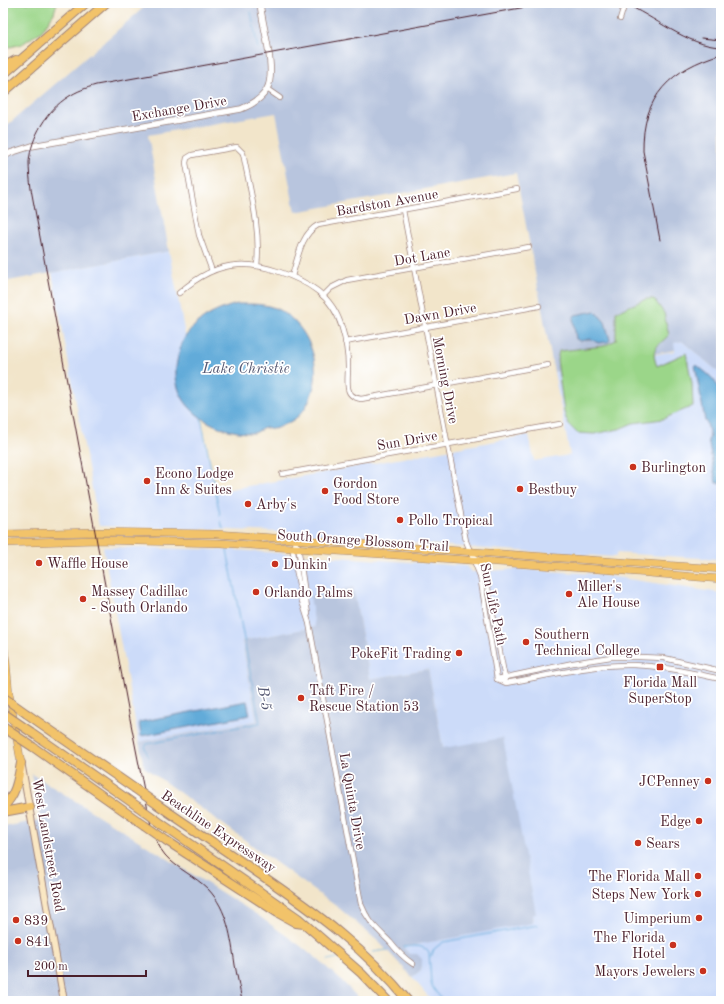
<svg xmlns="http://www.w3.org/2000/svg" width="724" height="1004" font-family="'Old Standard TT',serif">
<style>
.built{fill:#ccdbf9}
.industrial{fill:#b8c5de}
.green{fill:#9bd689;stroke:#727a5a}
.water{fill:#62abd9;stroke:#566582}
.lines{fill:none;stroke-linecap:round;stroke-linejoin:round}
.stream{stroke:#62abd9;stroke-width:1}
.minor-casing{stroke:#9e827a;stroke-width:6}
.tertiary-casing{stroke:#9e827a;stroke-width:7}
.secondary-casing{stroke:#9e827a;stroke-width:8}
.primary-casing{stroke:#9e827a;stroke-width:8}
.motorway-casing{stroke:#9e827a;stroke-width:10}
.minor{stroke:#fff;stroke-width:4.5}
.tertiary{stroke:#fff;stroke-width:5.5}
.secondary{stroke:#fae7c3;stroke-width:6}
.primary{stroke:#f2c36a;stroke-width:7}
.motorway{stroke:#f2c36a;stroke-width:8}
.rail{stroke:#4a1f2b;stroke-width:1}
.motorway-bridge-casing{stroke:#9e827a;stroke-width:10;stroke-linecap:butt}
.motorway-bridge{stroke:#f2c36a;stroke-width:8}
.poi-dot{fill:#c8321e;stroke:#fff;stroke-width:1.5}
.labels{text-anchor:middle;stroke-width:3.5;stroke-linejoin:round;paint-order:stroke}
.street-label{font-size:14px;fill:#4a1f2b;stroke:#fff}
.poi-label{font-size:14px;fill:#4a1f2b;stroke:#fff;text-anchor:start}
.water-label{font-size:15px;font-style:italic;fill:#545771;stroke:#fff}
</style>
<rect width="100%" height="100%" fill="#fff"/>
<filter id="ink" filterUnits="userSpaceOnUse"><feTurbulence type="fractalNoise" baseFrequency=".025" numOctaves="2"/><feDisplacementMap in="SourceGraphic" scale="8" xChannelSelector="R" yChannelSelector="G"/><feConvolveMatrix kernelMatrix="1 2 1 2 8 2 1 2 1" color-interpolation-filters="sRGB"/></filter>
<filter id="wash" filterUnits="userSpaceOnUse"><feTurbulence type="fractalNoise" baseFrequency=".012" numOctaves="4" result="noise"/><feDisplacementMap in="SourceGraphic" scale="16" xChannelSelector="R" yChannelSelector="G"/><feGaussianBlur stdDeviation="0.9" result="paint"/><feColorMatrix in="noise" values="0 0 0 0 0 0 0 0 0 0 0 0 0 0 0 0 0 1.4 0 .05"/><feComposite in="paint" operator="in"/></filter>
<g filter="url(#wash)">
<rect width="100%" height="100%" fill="#f2e5ca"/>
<!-- built -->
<g class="built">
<path d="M169,251L215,492L529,435L534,461L570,455L554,372L675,351L673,343L682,341L721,374V564H717L716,559L616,553V557L473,548L302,533L207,529L99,526L52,273Z"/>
<path d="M103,547L235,550L466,566L472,572L516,569L595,574L721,593V1001H432L412,977L421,970L422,966L417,954H409L403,947L533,922L532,915L443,748L428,669L370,679L353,587L316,627L242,641L257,721L139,742Z"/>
</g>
<!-- industrial -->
<g class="industrial">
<path d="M149,3H721V374L682,341L674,343L675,350L554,372L516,173L295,212L276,113L148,135L169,251L3,282V129Z"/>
<path d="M353,587L370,679L428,669L443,748L503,738L536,914L532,915L533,923L403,947L409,954H417L422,959V966L421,970L412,977L380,943L340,909L144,767L139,742L257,721L242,641L315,627L310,596Z"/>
<path d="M32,774L256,914L313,955L344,983L361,1001H3V827L40,820Z"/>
</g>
<!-- green -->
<g class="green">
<path d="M3,3H57L54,13L42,31L22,44L10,47L3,46Z"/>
<path d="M646,299H654L664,313L669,335C657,347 650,348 657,366L686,353L692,384L693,406L663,419L633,423L619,429L594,434L577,433L568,424L564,412L557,360L559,351L604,346L616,340V312Z"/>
</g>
<!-- water -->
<g class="water">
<path d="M237,304C251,304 266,303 279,310C307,324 323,363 312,393C306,410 299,419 283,425C280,427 277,428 274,429C272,429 268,427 265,428C261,429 258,432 254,433C214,434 168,407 177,361C179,351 182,340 188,333C200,317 219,309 237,304Z"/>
<path d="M595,311L605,322L610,340L608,342L598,343L591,339L580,341L576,339L573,318L575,315Z"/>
<path d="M695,365L698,366C711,377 718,380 721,398V483H716L708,439L710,438L707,423L705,421Z"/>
<path d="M247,701L250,715L141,736L139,722Z"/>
</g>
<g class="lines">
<!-- stream -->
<g class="stream">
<path d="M251,12L258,49"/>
<path d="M201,418L214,483"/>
<path d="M215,489L220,515"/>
<path d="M221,521L223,529"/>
<path d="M148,757L145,747L147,744L260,723L227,550"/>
<path d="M404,947C414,946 423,944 429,953L431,983L433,988L443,1001"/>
<path d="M373,952L387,950"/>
<path d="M431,957L434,949L443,942L538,925"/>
<path d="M328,960L337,958"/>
</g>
</g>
</g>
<g filter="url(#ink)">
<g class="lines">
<defs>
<g id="minor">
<path d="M620,19L625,3"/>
<path d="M267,89L280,98"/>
<path d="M403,210L466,541L480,576L497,679"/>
<path d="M212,271L199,235L186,163L187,158L192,155L237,147L243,153C250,190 261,229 257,266"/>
<path d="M292,276C298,258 301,234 318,225L517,189"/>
<path d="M179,293C196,278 215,266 238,265C251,264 264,267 277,271C307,281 333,295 342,328C346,341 348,354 348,367C348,374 347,382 348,388C349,395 355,398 361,399L548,365"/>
<path d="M323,296L331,288L347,280L529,247"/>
<path d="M345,342L539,306"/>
<path d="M282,474L560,424"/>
<path d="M297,539L293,552L302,601L309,623L361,904C368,922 377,929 390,942C397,951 404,958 413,964"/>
<path d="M298,546L308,614"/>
<path d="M471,554L480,561L486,577L505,679"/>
<path d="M497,679L506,683C548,676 591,664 633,665C663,666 692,673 721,679"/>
<path d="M497,679L573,663L611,657H640L664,658L721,671"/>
</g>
<path id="tertiary" d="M3,157L10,153L32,146L241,109C251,105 262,99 267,89C277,70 262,25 260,3"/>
<path id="secondary" d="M22,767L64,1001"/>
<g id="primary">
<path d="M3,534L96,532L216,534L721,569"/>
<path d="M3,543L97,540L221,543L612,570L721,579"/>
<path d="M3,642L6,661L9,693L21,763"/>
</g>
<g id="motorway">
<path d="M3,67L16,60"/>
<path d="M3,75L86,3"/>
<path d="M3,93L106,3"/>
<path d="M27,714L134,788"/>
<path d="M31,732L137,806"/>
<path d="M33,747L144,825"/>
<path d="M158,805C193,829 227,852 261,875C315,912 367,950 408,1001"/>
<path d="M3,807C16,795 18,780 21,763"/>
<path d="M3,812L30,807"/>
<path d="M162,824L298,918L361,973L388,1001"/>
<path d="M167,841L278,913L296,923L304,924"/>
</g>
</defs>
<!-- minor casing -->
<use href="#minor" class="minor-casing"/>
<!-- tertiary casing -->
<use href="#tertiary" class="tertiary-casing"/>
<!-- secondary casing -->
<use href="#secondary" class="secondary-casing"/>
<!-- primary casing -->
<use href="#primary" class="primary-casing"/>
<!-- motorway casing -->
<use href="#motorway" class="motorway-casing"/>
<!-- minor -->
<use href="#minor" class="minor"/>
<!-- tertiary -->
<use href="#tertiary" class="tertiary"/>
<!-- secondary -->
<use href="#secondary" class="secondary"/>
<!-- primary -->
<use href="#primary" class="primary"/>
<!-- motorway -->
<use href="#motorway" class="motorway"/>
<!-- rail -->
<g class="rail">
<path d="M623,3C654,16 687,46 721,47"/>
<path d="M701,38L721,40"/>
<path d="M660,240L643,151C642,96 671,69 721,54"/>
<path d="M242,1001C240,989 237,977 235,965C231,938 228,910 208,889C195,876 177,869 165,855C159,848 156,839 152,831L130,719L31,189C30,180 29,171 29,162C31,137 47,110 68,97C77,91 86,88 96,85L548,3"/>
</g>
<defs>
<g id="motorway-bridge">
<path d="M3,697L27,714"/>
<path d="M3,713L31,732"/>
<path d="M3,727L33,747"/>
<path d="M134,788L158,805"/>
<path d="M137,806L162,824"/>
<path d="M144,825L167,841"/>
</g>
</defs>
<!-- motorway-bridge casing -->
<use href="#motorway-bridge" class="motorway-bridge-casing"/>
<!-- motorway-bridge -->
<use href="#motorway-bridge" class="motorway-bridge"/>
</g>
</g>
<!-- markers -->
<g class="poi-dot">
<circle cx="633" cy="467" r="4"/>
<circle cx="147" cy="481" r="4"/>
<circle cx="520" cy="489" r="4"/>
<circle cx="325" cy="491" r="4"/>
<circle cx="248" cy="504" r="4"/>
<circle cx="400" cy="520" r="4"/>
<circle cx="39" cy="563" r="4"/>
<circle cx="275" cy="564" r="4"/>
<circle cx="256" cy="592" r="4"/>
<circle cx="569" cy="594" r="4"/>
<circle cx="83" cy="599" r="4"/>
<circle cx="526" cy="642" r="4"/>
<circle cx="459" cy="653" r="4"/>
<rect x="656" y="663" width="8" height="8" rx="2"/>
<circle cx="301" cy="698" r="4"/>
<circle cx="708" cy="781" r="4"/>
<circle cx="699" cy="821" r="4"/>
<circle cx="638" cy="843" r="4"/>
<circle cx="698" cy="876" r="4"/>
<circle cx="698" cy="894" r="4"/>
<circle cx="699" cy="918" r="4"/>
<circle cx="16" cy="920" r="4"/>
<circle cx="18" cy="941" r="4"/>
<circle cx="673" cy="945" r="4"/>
<circle cx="703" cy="971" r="4"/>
</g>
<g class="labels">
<!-- street labels -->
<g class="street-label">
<text transform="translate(179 108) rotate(-10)" y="5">Exchange Drive</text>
<text transform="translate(387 202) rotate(-10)" y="5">Bardston Avenue</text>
<text transform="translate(422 256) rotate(-10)" y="5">Dot Lane</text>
<text transform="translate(440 313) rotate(-10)" y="5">Dawn Drive</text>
<text transform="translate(446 380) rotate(79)" y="5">Morning Drive</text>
<text transform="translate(407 440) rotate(-10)" y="5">Sun Drive</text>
<text transform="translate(363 540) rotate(4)" y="5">South Orange Blossom Trail</text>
<text transform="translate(494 604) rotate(78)" y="5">Sun Life Path</text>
<text transform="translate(353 801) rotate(80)" y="5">La Quinta Drive</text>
<text transform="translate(219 831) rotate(34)" y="5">Beachline Expressway</text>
<text transform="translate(49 845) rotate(80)" y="5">West Landstreet Road</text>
</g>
<!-- poi labels -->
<g class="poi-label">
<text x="641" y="472">Burlington</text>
<text x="155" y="478">Econo Lodge<tspan x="155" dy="16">Inn &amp; Suites</tspan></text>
<text x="333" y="488">Gordon<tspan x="333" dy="16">Food Store</tspan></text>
<text x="528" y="494">Bestbuy</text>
<text x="256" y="509">Arby's</text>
<text x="408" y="525">Pollo Tropical</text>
<text x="47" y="568">Waffle House</text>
<text x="283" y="569">Dunkin'</text>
<text x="577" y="591">Miller's<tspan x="577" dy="16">Ale House</tspan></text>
<text x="91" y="596">Massey Cadillac<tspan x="91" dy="16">- South Orlando</tspan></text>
<text x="264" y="597">Orlando Palms</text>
<text x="534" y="639">Southern<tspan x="534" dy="16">Technical College</tspan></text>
<text x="451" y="658" text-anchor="end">PokeFit Trading</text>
<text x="660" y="687" text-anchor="middle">Florida Mall<tspan x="660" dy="16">SuperStop</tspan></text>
<text x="309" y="695">Taft Fire /<tspan x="309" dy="16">Rescue Station 53</tspan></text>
<text x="700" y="786" text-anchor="end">JCPenney</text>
<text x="691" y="826" text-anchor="end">Edge</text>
<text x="646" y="848">Sears</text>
<text x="690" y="881" text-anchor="end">The Florida Mall</text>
<text x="690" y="899" text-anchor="end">Steps New York</text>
<text x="691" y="923" text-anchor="end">Uimperium</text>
<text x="24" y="925">839</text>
<text x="665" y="942" text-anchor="end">The Florida<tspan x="665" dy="16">Hotel</tspan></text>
<text x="26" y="946">841</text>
<text x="695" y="976" text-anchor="end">Mayors Jewelers</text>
</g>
<!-- water labels -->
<g class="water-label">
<text x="246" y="373">Lake Christie</text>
<text transform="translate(265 698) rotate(79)" y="5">B-5</text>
</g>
</g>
<!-- margin -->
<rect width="724" height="1004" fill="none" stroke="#fff" stroke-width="16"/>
<!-- scale -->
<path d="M28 970v6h118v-6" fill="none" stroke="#4a1f2b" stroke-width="2"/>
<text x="34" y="970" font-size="12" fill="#4a1f2b" stroke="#ffffff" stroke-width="3" paint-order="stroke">200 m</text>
</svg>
